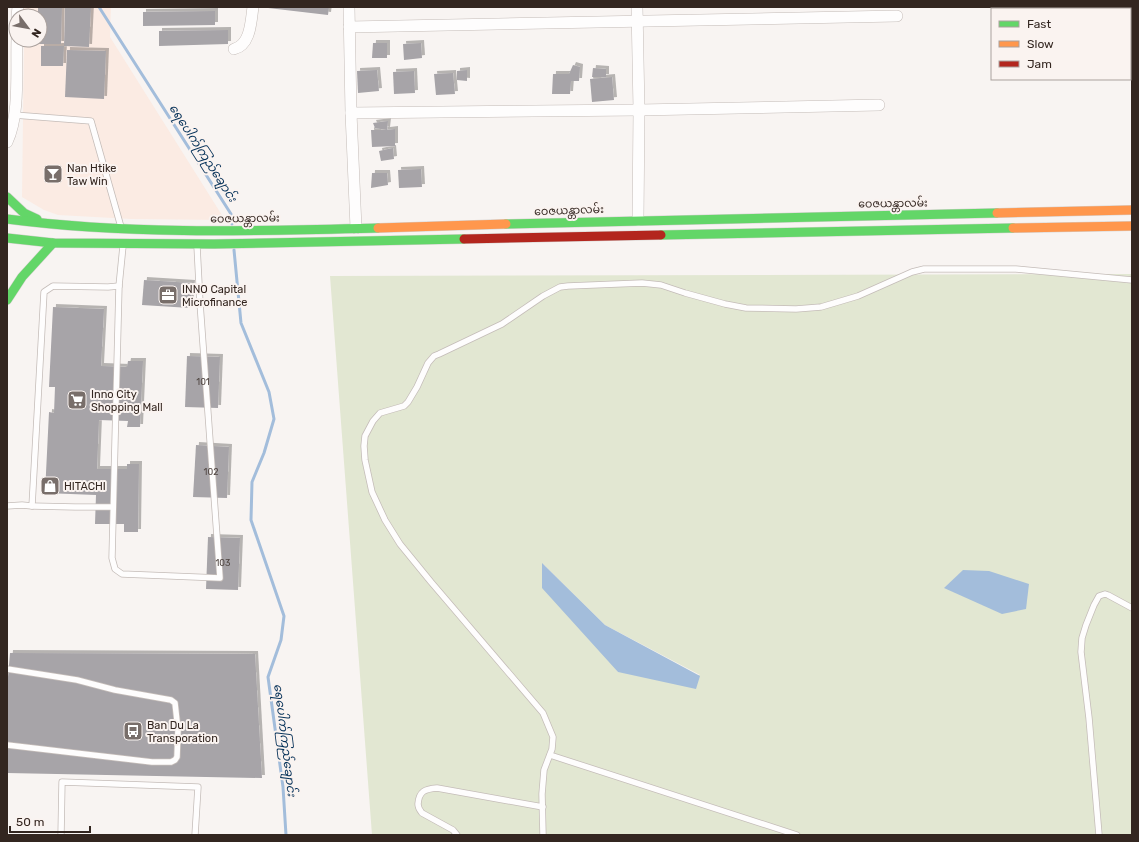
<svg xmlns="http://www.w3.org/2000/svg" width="1139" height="842" font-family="Rubik,'Noto Sans Myanmar',sans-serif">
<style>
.built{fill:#fbebe3}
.green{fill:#e2e7d2;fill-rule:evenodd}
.water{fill:#a3bddb}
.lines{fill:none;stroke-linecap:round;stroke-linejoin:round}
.stream{stroke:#a3bddb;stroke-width:3}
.building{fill:#a7a4a8;filter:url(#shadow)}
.lane-casing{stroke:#c4bcb8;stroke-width:7}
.street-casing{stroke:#c4bcb8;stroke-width:12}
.fast-casing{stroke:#d4d0ce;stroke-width:10}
.slow-casing{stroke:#d4d0ce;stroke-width:10}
.jam-casing{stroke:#d4d0ce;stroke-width:10}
.lane{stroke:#fefdfd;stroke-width:5.5}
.street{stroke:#fefdfd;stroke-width:11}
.fast{stroke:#63d668;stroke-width:9}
.slow{stroke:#ff974d;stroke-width:9}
.jam{stroke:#b3261e;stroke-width:9}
.labels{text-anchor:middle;stroke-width:4;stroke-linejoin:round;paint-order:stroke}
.number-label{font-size:9px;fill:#504642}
.poi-label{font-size:11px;fill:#332620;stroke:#faf3f0;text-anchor:start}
.street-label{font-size:11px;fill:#332620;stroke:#faf3f0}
.water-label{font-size:12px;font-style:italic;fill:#022f57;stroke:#faf3f0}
</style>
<defs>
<filter id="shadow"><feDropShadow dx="3" dy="-3" stdDeviation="0" flood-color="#0004"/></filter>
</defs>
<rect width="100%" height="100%" fill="#f8f4f2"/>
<!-- built -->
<path class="built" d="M24,7H111L110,37L225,220L131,219L58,215L44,210L22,197L24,40H40V16H24Z"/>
<!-- green -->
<path class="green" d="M1132,274V835H372L330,276ZM543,564L605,625L700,675L618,672Z"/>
<!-- water -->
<g class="water">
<path d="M542,563L605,625L700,676L696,689L618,672L542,588Z"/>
<path d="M963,570L989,571L1029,584L1026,609L1002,614L944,588Z"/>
</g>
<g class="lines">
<!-- stream -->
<g class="stream">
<path d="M99,7L231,214L232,224"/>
<path d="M234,250L241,323L269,392L274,419L264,453L252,482L251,520L284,616L281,640L268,677L283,787L286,835"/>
</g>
</g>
<!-- building -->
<g class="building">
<path d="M38,7H62L61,44H37V40H40V16H38Z"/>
<path d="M65,7H91L89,47L64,46Z"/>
<path d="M268,7H329L328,15L268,8Z"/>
<path d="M215,11V25L143,26V12Z"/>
<path d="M228,30V44L159,46V31Z"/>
<path d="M373,43H387V58H372Z"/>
<path d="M421,43L422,58L404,60L403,44Z"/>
<path d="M41,46H64L63,66H41Z"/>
<path d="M67,50L106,51L104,99L65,97Z"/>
<path d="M573,65L580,67L579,81H571L570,94H552L553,74H569Z"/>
<path d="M593,68L606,69V77H592Z"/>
<path d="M377,70L379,91L358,93L357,71Z"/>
<path d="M467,70V81L457,80V71Z"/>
<path d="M414,71L415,93L394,94L393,72Z"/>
<path d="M453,73L455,94L436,95L434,74Z"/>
<path d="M612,77L614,100L592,102L590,79Z"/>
<path d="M388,121L387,130L395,129V146L372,147L371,130H387L375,128L373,123Z"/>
<path d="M393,148L394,159L381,161L379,151Z"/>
<path d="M421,169L422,187L399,188L398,170Z"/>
<path d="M372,173H387L388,185L371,188Z"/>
<path d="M144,280L192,283L190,308L142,305Z"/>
<path d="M53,307L104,309L101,366L127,367L128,361H143L140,427H127L128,421L99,420L97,469H127V464H139L138,532H124V524H95L96,495L45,493L49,412L54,413L55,387H49Z"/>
<path d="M187,356L220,357L218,408L185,407Z"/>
<path d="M196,445L229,447L227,498L193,497Z"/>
<path d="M208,537L240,538L238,590L206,589Z"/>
<path d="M10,653L255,654L262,778L7,773V689Z"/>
</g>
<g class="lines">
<defs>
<g id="lane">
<path d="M14,115L91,121L121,227"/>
<path d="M123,246L119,286L112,558L115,569L122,574L220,578L200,303L197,246"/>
<path d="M7,506L22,505L32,506L44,292L53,286L108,287L119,286"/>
<path d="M32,506L75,507H113"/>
<path d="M7,669L77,680L115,690L171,700L175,703L178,730L177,757L175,760L171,762H152L7,745"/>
<path d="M550,755L797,835"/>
<path d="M61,835L62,782L198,787L195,835"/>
<path d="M457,835L453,830L422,813C419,809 418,808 418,804C419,791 425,789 437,788L543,807"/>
<path d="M543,835L542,794L544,770L552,749L553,737L543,713L431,582L400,544L385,520L372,492L365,460L364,446L365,436L373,421L380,413L404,406L408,402L417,387L428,363L434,356L439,354L502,324L543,296L560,287L568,286L642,283L661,285L685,293L725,304L746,308L796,309L821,307L858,296L912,272L924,269H1016L1132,280"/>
<path d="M1099,835L1089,718L1081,652L1082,638L1086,625L1094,605L1099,596L1105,594L1108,595L1132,608"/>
</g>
<g id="street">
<path d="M349,7L351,113L356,228"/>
<path d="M637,7L639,110L638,220"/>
<path d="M17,16L18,7"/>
<path d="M349,27L897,16"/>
<path d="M234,49C251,45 251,20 253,7"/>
<path d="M351,113L639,110L879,105"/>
<path d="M7,142C20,115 16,71 17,40"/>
</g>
<g id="fast">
<path d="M7,197L24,213L37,219"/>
<path d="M7,219C130,235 254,231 378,228"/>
<path d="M506,224L997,213"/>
<path d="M661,235L1013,228"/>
<path d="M7,238L53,243L214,244L464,239"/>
<path d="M7,300L22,277L53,243"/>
</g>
<g id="slow">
<path d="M997,213L1132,210"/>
<path d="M378,228L506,224"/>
<path d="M1013,228L1132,226"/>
</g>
<path id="jam" d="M464,239L661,235"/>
</defs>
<!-- lane casing -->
<use href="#lane" class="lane-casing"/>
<!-- street casing -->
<use href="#street" class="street-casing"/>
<!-- fast casing -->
<use href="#fast" class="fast-casing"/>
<!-- slow casing -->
<use href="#slow" class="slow-casing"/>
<!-- jam casing -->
<use href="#jam" class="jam-casing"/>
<!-- lane -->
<use href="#lane" class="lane"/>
<!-- street -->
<use href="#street" class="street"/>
<!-- fast -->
<use href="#fast" class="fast"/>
<!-- slow -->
<use href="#slow" class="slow"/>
<!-- jam -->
<use href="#jam" class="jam"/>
</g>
<!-- icons -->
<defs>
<symbol id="bar-square" viewBox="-11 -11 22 22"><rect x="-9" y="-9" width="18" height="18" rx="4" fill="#786e6a" stroke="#faf3f0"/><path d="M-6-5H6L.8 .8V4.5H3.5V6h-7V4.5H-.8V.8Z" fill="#fff"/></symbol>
<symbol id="office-square" viewBox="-11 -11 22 22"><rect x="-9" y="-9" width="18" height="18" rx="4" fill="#786e6a" stroke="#faf3f0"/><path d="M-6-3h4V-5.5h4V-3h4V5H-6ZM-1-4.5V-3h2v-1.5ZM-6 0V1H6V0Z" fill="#fff"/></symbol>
<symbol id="supermarket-square" viewBox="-11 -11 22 22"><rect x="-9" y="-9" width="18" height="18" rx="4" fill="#786e6a" stroke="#faf3f0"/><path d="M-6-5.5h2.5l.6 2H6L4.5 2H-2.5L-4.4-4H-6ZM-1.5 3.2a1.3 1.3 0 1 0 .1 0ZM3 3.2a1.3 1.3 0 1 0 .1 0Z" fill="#fff"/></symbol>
<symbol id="shop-square" viewBox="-11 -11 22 22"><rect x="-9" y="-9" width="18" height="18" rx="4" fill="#786e6a" stroke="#faf3f0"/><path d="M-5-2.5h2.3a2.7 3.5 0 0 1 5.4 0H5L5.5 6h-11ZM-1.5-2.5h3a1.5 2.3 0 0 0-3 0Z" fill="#fff"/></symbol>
<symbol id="bus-square" viewBox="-11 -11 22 22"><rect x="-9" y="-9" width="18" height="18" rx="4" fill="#786e6a" stroke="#faf3f0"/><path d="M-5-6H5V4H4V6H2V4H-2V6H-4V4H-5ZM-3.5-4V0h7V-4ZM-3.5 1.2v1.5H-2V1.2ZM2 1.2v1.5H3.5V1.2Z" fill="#fff"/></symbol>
</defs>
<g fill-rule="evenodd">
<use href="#bar-square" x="42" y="163" width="22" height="22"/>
<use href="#office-square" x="157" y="284" width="22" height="22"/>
<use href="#supermarket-square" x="66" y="389" width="22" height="22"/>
<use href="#shop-square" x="39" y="475" width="22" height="22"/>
<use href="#bus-square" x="122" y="720" width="22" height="22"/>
</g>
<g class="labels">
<!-- number labels -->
<g class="number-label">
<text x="203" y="385">101</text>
<text x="211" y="475">102</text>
<text x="223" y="566">103</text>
</g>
<!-- poi labels -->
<g class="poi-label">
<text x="67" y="172">Nan Htike<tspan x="67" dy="13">Taw Win</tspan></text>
<text x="182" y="293">INNO Capital<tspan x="182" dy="13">Microfinance</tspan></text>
<text x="91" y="398">Inno City<tspan x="91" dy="13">Shopping Mall</tspan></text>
<text x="64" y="490">HITACHI</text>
<text x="147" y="729">Ban Du La<tspan x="147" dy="13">Transporation</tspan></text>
</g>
<!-- street labels -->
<g class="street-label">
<text transform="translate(893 203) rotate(-1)" y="4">ဝေဇယန္တာလမ်း</text>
<text transform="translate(569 210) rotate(-2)" y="4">ဝေဇယန္တာလမ်း</text>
<text transform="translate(245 218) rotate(-1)" y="4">ဝေဇယန္တာလမ်း</text>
</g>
<!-- water labels -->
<g class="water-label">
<text transform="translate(203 153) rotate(57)" y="4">ရေပေါက်ကြည်ချောင်း</text>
<text transform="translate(285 740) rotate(83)" y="4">ရေပေါက်ကြည်ချောင်း</text>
</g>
</g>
<!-- border -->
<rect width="1139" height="842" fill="none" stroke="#332620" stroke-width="16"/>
<!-- legend -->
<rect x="991" y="8" width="140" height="72" fill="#faf3f0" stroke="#aaa19d"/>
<rect x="999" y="21" width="20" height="6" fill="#63d668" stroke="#aaa19d"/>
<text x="1027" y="28" font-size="12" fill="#332620">Fast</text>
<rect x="999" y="41" width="20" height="6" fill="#ff974d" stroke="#aaa19d"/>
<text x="1027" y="48" font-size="12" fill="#332620">Slow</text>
<rect x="999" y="61" width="20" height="6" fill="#b3261e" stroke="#aaa19d"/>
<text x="1027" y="68" font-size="12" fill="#332620">Jam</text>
<!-- north arrow -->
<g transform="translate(28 28) rotate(122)"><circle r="19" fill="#faf3f0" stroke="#aaa19d"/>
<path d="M0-3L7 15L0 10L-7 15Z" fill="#786e6a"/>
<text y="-6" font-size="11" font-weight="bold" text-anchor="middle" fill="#332620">N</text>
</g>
<!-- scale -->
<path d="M10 826v6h80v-6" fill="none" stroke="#332620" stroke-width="2"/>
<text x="16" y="826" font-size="12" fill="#332620" stroke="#faf3f0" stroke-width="3" paint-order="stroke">50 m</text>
</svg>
